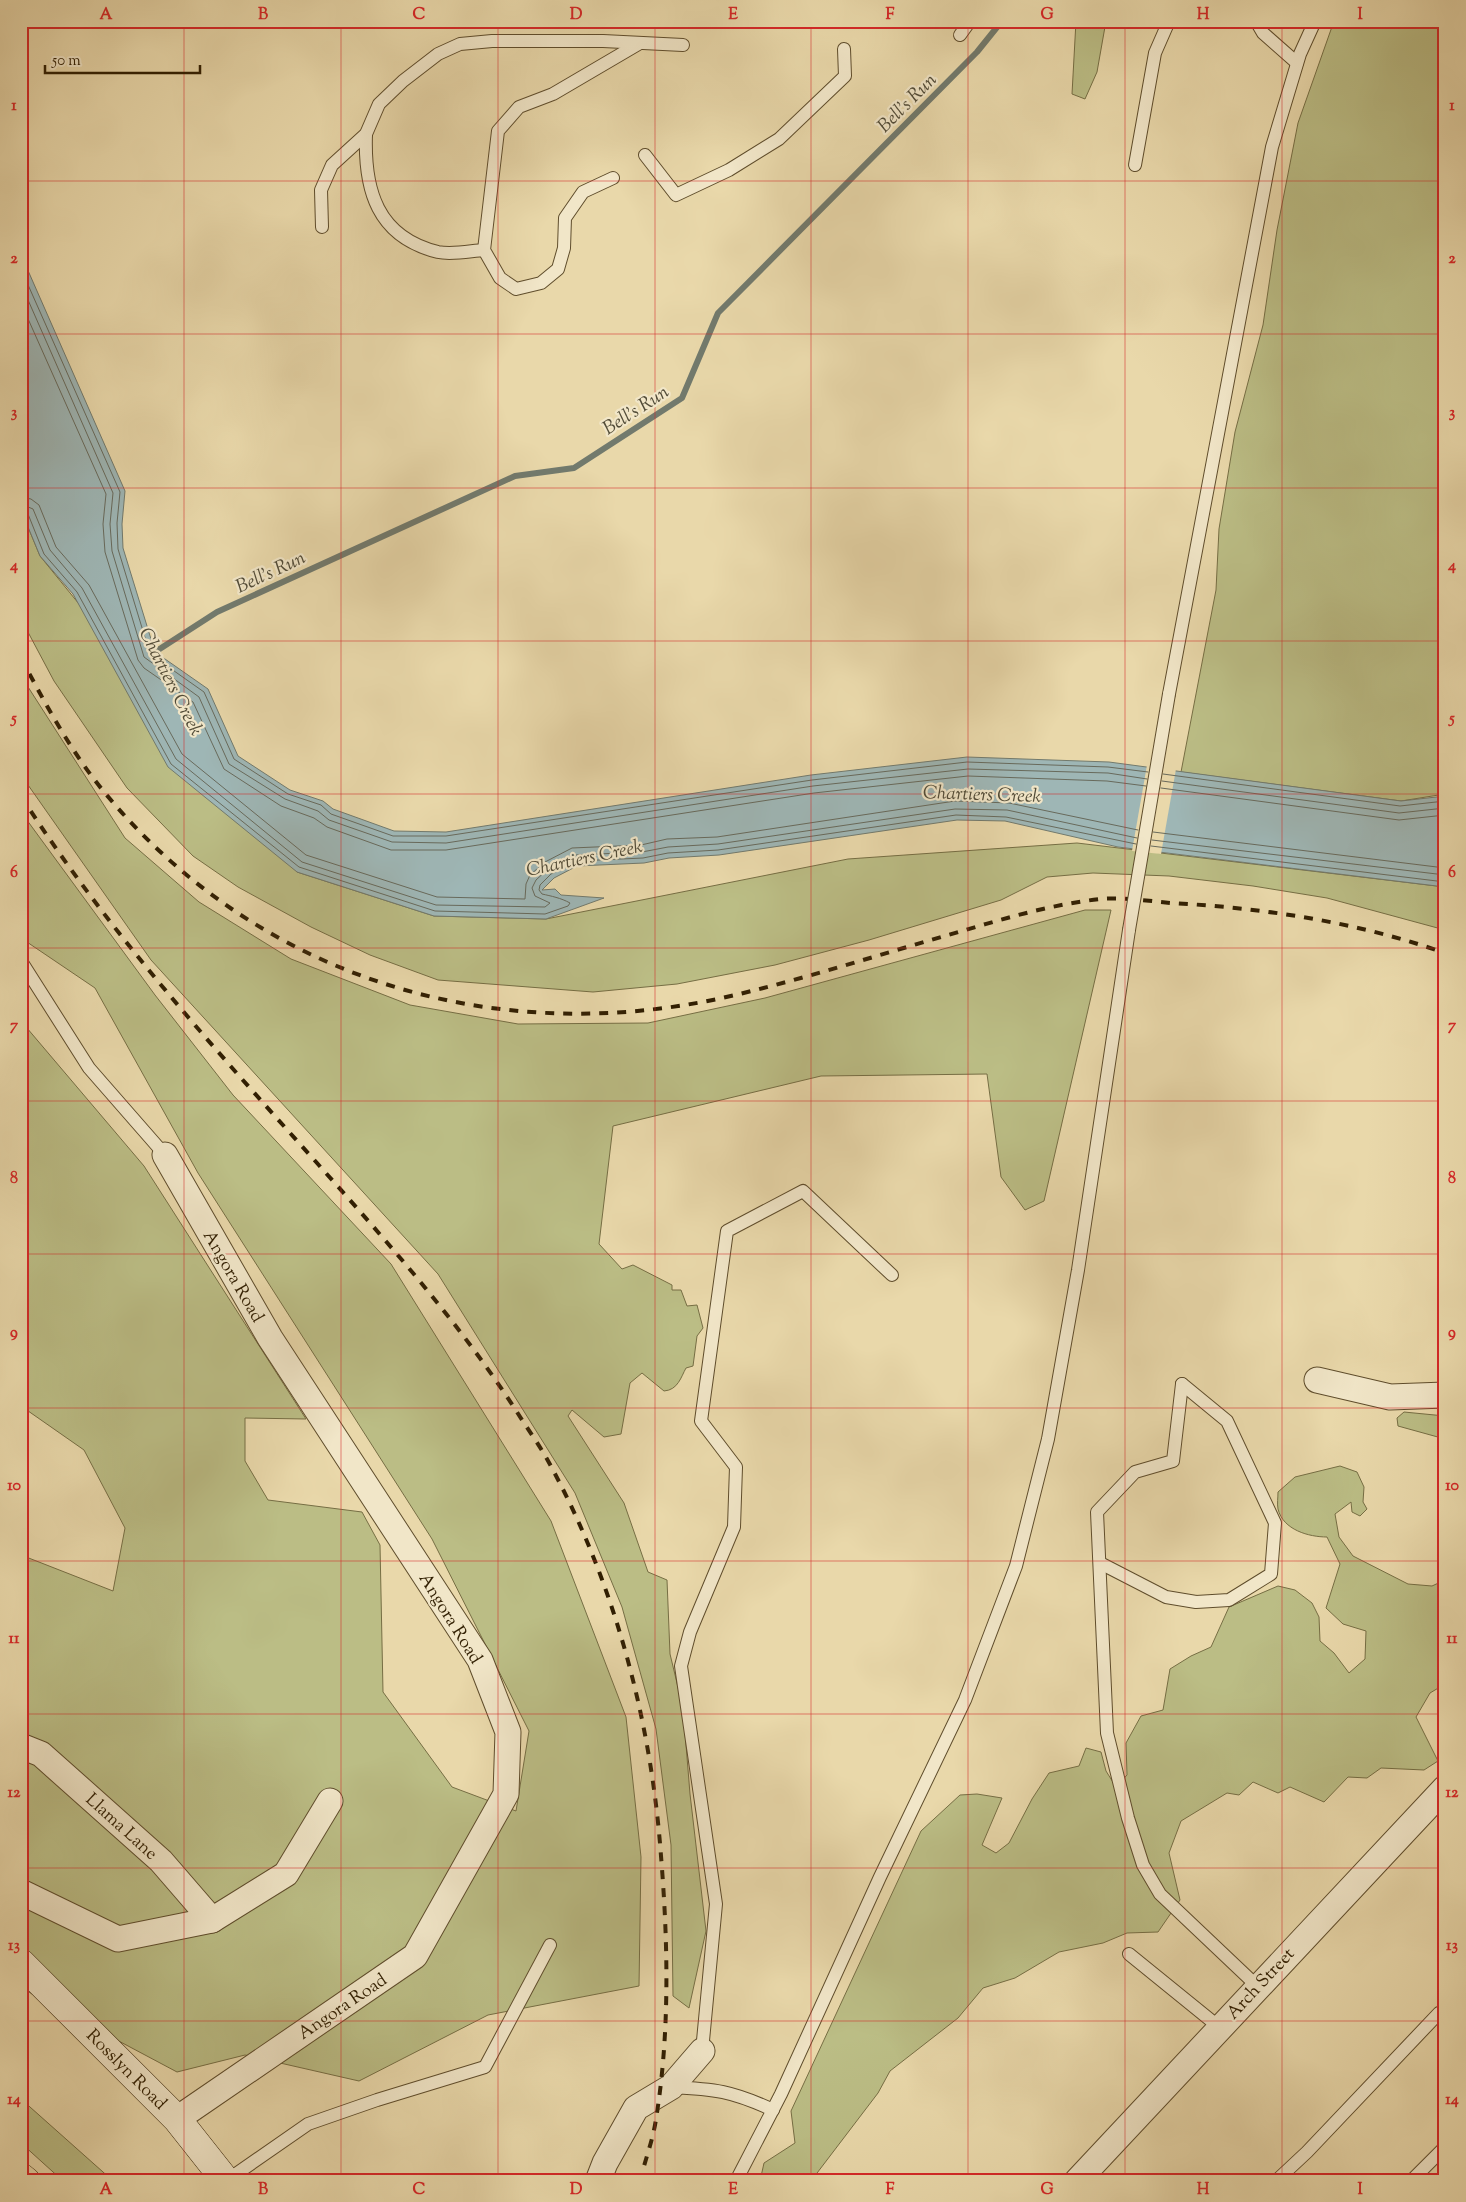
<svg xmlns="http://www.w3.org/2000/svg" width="1466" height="2202" font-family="'Sorts Mill Goudy',serif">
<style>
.green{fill:#bbbd85;stroke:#766e44}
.water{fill:#9eb6b5;stroke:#727a6d}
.pier{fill:#e9d8aa}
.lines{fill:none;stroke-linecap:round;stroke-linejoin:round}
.shore{stroke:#686a5c;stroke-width:1}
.stream{stroke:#727a6d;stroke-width:6}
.lane-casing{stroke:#5f4d2c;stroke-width:14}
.street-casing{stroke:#5f4d2c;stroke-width:27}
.secondary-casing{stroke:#311f02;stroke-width:29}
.highway-casing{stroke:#311f02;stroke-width:29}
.lane{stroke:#f1e6c8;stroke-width:12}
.street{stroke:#f1e6c8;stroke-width:25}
.secondary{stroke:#f1e6c8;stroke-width:28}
.highway{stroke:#e9d8aa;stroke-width:28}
.rail{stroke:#311f02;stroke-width:4;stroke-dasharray:9 9;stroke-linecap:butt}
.lane-bridge-casing{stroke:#5f4d2c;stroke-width:14;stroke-linecap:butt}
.lane-bridge{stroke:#f1e6c8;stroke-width:12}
.grid{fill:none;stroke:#d62828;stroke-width:1;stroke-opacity:0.55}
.labels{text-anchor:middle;stroke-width:4.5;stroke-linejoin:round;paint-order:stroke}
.street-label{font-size:18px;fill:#311f02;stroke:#f1e6c8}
.water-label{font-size:19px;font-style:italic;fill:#524c38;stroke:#f1e6c8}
.neatline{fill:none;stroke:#d62828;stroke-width:2}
.grid-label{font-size:16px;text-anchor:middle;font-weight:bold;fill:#d62828}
</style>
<rect width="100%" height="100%" fill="#e9d8aa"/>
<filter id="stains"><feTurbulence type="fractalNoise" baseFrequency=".004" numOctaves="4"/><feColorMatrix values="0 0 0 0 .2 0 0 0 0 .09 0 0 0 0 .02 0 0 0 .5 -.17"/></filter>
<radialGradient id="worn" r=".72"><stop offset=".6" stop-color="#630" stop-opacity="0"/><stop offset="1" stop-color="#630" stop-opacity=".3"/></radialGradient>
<!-- green -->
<g class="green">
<path d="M1076,21H1106L1097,72L1085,99L1072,94Z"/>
<path d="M1334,21H1445V794L1401,801L1181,772L1216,590L1219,529L1235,432L1263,325L1277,230L1298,123Z"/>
<path d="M21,510L40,556L297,872L434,916L546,919L848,859L1077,843L1445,887V930L1327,898L1253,886L1169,876L1093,873L1047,877L1001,900L869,940L775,965L677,984L593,992L438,980L370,955L311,927L238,887L193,856L127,788L54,681L21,619Z"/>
<path d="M21,676L125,838L199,902L291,959L410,1005L518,1024L648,1023L765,998L1085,910H1111L1044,1201L1025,1210L1001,1177L987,1074L821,1076L613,1126L599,1244L622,1269L633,1265L672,1285V1290H681L687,1306L697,1305L703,1328L697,1336L693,1366L686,1368C681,1377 678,1390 664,1391L642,1373L630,1383L621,1434L604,1437L572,1410L568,1416L624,1503L648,1572L667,1580L670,1654L683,1708L690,1794L706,1931L689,2008L673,1996L671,1845L656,1729L622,1607L575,1493L438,1274L151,960L21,775Z"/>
<path d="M21,812L155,995L233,1095L391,1264L551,1521L626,1717L641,1857L639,1986L488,2015L359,2081L245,2055L177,2072L36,1997L21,1986V1555L113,1591L125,1528L84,1450L21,1406V1021L144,1166L306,1419L245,1418V1461L268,1500L362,1512L380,1545L383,1692L452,1787L516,1811L529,1731L432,1539L198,1173L95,988L21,938Z"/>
<path d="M1404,1412L1445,1416V1439L1398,1426L1397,1418Z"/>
<path d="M1340,1466L1357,1472L1364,1487L1363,1502L1367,1509L1360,1516L1352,1512L1351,1502L1335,1514L1339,1537L1353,1556L1408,1584L1432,1586L1445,1580V1684L1430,1693L1416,1717L1438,1761L1424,1770L1381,1768L1367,1778L1348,1777L1324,1802L1290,1787L1278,1793L1253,1782L1239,1795L1227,1793L1181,1821L1169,1853L1180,1900L1158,1932L1127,1933L1103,1943L1059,1952L1015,1978L983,1988L958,2018L890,2071L878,2093L814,2177L815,2181H760L764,2163L795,2143L791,2111L921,1831L960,1795L977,1794L1002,1798L982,1845L996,1853L1009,1843L1032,1799L1049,1773L1079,1766L1086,1748L1101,1752L1106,1771L1116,1787L1127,1775L1126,1743L1141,1716L1163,1710L1170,1669L1191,1656L1211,1647L1229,1607L1278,1586L1295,1590L1312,1603L1319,1617L1320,1641L1334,1653L1349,1673L1365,1659L1366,1631L1343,1624L1326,1608L1340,1564L1327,1537C1309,1537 1283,1530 1278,1509C1277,1504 1278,1497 1278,1492L1295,1477Z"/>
<path d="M21,2099L112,2180L114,2181H63L21,2143Z"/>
</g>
<!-- water -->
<path class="water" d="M21,251L26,266L125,491L122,524L123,548L155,652L208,689L238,756L290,790L323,801L333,809L394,831L446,832L811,775L967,757L1109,762L1401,801L1445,796V887L1118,847L1005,821L957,820L719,855L669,858L644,863L577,866L554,878L542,890L555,889L561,895L604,898L546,919L434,916L297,872L168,767L73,594L40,556L21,510Z"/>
<!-- pier -->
<path class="pier" d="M1147,765L1176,769L1161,854L1132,851Z"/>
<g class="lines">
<!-- shore -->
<g class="shore">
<path d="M21,269L120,492L117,523L118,549L150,654L204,692L234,759L288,794L321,805L331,814L393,836H446L812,780L967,762L1108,767L1148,772"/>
<path d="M21,284L113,493L110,524L112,551L144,657L199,697L229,764L285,799L318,811L329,820L392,842L446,843L813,786L968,769L1108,773L1147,779"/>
<path d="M21,303L106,494L103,524L105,552L138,660L144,668L193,702L224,769L281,806L314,818L327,827L391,850H446L814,793L968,776L1107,781L1146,786"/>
<path d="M21,497L31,499L39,505L56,547L89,585L182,754L306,855L437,897L525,899L526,884L530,875L545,862L572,848L641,845L667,839L717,837L955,801L1009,803L1138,830"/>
<path d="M21,504L33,509L50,550L82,588L176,759L302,862L436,905L545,907L550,903L535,896L532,888L536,880L549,868L576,855L642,852L668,847L718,844L955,809L1007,810L1137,838"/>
<path d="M21,511L28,514L44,554L77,592L171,764L299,867L435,911L545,914L568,906L570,903C561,898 551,896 542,894L539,890L540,885L551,874L577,861L643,858L668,853L718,850L956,815L1006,817L1136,844"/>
<path d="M1163,774L1400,806L1445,801"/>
<path d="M1162,781L1399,813L1445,808"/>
<path d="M1161,788L1399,820L1445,815"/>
<path d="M1153,832L1445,868"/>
<path d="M1152,840L1445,875"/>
<path d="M1151,846L1445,882"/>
</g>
<!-- stream -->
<path class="stream" d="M155,652L217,612L515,476L574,468L682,398L718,313L977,52L1002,21"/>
<defs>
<g id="lane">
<path d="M1256,21L1263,33L1297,63"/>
<path d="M960,35L970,21"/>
<path d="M366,134C364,190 377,237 438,252C452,255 470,251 484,250"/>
<path d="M645,155L676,195L729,170L779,139L845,76L844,49"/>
<path d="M1135,165L1155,53L1169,21"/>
<path d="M613,178L583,192L565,218L564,248L558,269L541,283L516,289L500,278L484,250L498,131L519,107L553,94L640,43"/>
<path d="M322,227L321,190L332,165L366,134L379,104L403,81L438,54L460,44L492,41H603L683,45"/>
<path d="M1169,694L1272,147L1300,54L1315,21"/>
<path d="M21,961L89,1068L165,1155"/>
<path d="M1182,1384L1173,1461L1135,1472L1097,1512L1107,1733L1128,1818L1143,1865L1160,1894L1257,1986"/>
<path d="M1100,1563L1166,1597L1196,1602L1229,1600L1271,1574L1275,1523L1227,1421L1182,1384"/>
<path d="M1129,1954L1219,2027"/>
<path d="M702,2051L716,1904L681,1666L690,1632L734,1527L736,1467L701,1421L727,1231L803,1191L892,1275"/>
<path d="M671,2087C715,2089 732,2091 773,2110"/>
<path d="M226,2181L308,2124L377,2100L485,2067L550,1945"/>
<path d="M736,2181L781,2094L880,1877L965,1700L1016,1566L1048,1439L1078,1270L1129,930"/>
<path d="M1276,2181L1307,2152L1439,2013L1445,2011"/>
<path d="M1411,2181L1445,2147"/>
</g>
<g id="street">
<path d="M165,1155L270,1338L480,1660L508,1732L506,1794L415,1956L177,2119"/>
<path d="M1317,1380L1390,1397L1445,1395"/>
<path d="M21,1746L41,1754L161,1861L212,1920"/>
<path d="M21,1892L118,1939L212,1920L286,1874L330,1801"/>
<path d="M598,2181L605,2163L636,2108L671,2087L702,2051"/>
<path d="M1077,2181L1445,1788"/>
</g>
<path id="secondary" d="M21,1963L177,2119L226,2181"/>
<path id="highway" d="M21,2177L26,2181"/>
</defs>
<!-- lane casing -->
<use href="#lane" class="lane-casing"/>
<!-- street casing -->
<use href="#street" class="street-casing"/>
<!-- secondary casing -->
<use href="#secondary" class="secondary-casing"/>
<!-- highway casing -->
<use href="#highway" class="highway-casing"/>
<!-- lane -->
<use href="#lane" class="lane"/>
<!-- street -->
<use href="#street" class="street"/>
<!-- secondary -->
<use href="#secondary" class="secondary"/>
<!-- highway -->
<use href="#highway" class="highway"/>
<!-- rail -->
<g class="rail">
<path d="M21,658C46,705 71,752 105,793C258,978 491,1048 722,998C798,981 871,957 945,936C996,921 1047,905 1100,899C1123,897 1148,901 1171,903C1264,908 1357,922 1445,953"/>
<path d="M21,796C106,929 212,1046 317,1163C388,1243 459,1322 517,1412C527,1428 538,1443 547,1459C614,1580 651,1719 661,1856C668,1942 670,2033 656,2119C653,2140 645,2160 640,2181"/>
</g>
<defs>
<path id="lane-bridge" d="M1129,930L1169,694"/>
</defs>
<!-- lane-bridge casing -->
<use href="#lane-bridge" class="lane-bridge-casing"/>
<!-- lane-bridge -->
<use href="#lane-bridge" class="lane-bridge"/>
</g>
<!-- grid -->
<path class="grid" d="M184,21V2181M341,21V2181M498,21V2181M655,21V2181M811,21V2181M968,21V2181M1125,21V2181M1282,21V2181M21,181H1445M21,334H1445M21,488H1445M21,641H1445M21,794H1445M21,948H1445M21,1101H1445M21,1254H1445M21,1408H1445M21,1561H1445M21,1714H1445M21,1868H1445M21,2021H1445"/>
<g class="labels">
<!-- street labels -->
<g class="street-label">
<text transform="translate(234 1276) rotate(60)" y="6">Angora Road</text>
<text transform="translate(451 1618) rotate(58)" y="6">Angora Road</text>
<text transform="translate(122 1826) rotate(42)" y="6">Llama Lane</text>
<text transform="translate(1260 1983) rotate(-47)" y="6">Arch Street</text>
<text transform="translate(342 2006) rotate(-34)" y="6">Angora Road</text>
<text transform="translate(127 2069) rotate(45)" y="6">Rosslyn Road</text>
</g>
<!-- water labels -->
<g class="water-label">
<text transform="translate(906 102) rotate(-45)" y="7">Bell's Run</text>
<text transform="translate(635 409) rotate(-33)" y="7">Bell's Run</text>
<text transform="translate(270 571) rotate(-25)" y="7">Bell's Run</text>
<text transform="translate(172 681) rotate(63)" y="7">Chartiers Creek</text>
<text transform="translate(982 793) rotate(2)" y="7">Chartiers Creek</text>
<text transform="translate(584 857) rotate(-12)" y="7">Chartiers Creek</text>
</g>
</g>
<!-- margin -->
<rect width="1466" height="2202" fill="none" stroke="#e9d8aa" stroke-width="55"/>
<!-- scale -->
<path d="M45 65v8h155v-8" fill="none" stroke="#311f02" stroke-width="2.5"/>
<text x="52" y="65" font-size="15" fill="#311f02" stroke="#f1e6c8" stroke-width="4" paint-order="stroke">50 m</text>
<rect x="28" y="28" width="1410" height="2146" class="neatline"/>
<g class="grid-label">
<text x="106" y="19">A</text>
<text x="263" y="19">B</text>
<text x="419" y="19">C</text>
<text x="576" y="19">D</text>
<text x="733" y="19">E</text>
<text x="890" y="19">F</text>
<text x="1047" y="19">G</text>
<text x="1203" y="19">H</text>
<text x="1360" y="19">I</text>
<text x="14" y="110">1</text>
<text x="1452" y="110">1</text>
<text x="14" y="263">2</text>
<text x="1452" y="263">2</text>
<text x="14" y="417">3</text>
<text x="1452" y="417">3</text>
<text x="14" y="570">4</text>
<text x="1452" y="570">4</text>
<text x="14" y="723">5</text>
<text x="1452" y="723">5</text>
<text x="14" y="877">6</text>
<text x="1452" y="877">6</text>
<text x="14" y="1030">7</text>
<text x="1452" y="1030">7</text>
<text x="14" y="1183">8</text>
<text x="1452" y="1183">8</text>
<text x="14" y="1337">9</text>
<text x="1452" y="1337">9</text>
<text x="14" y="1490">10</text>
<text x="1452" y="1490">10</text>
<text x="14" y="1643">11</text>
<text x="1452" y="1643">11</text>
<text x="14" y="1797">12</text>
<text x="1452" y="1797">12</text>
<text x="14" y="1950">13</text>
<text x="1452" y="1950">13</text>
<text x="14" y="2104">14</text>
<text x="1452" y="2104">14</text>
<text x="106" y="2194">A</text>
<text x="263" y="2194">B</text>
<text x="419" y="2194">C</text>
<text x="576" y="2194">D</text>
<text x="733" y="2194">E</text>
<text x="890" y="2194">F</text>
<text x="1047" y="2194">G</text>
<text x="1203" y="2194">H</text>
<text x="1360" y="2194">I</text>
</g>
<rect width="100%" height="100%" filter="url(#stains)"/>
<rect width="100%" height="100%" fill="url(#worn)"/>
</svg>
